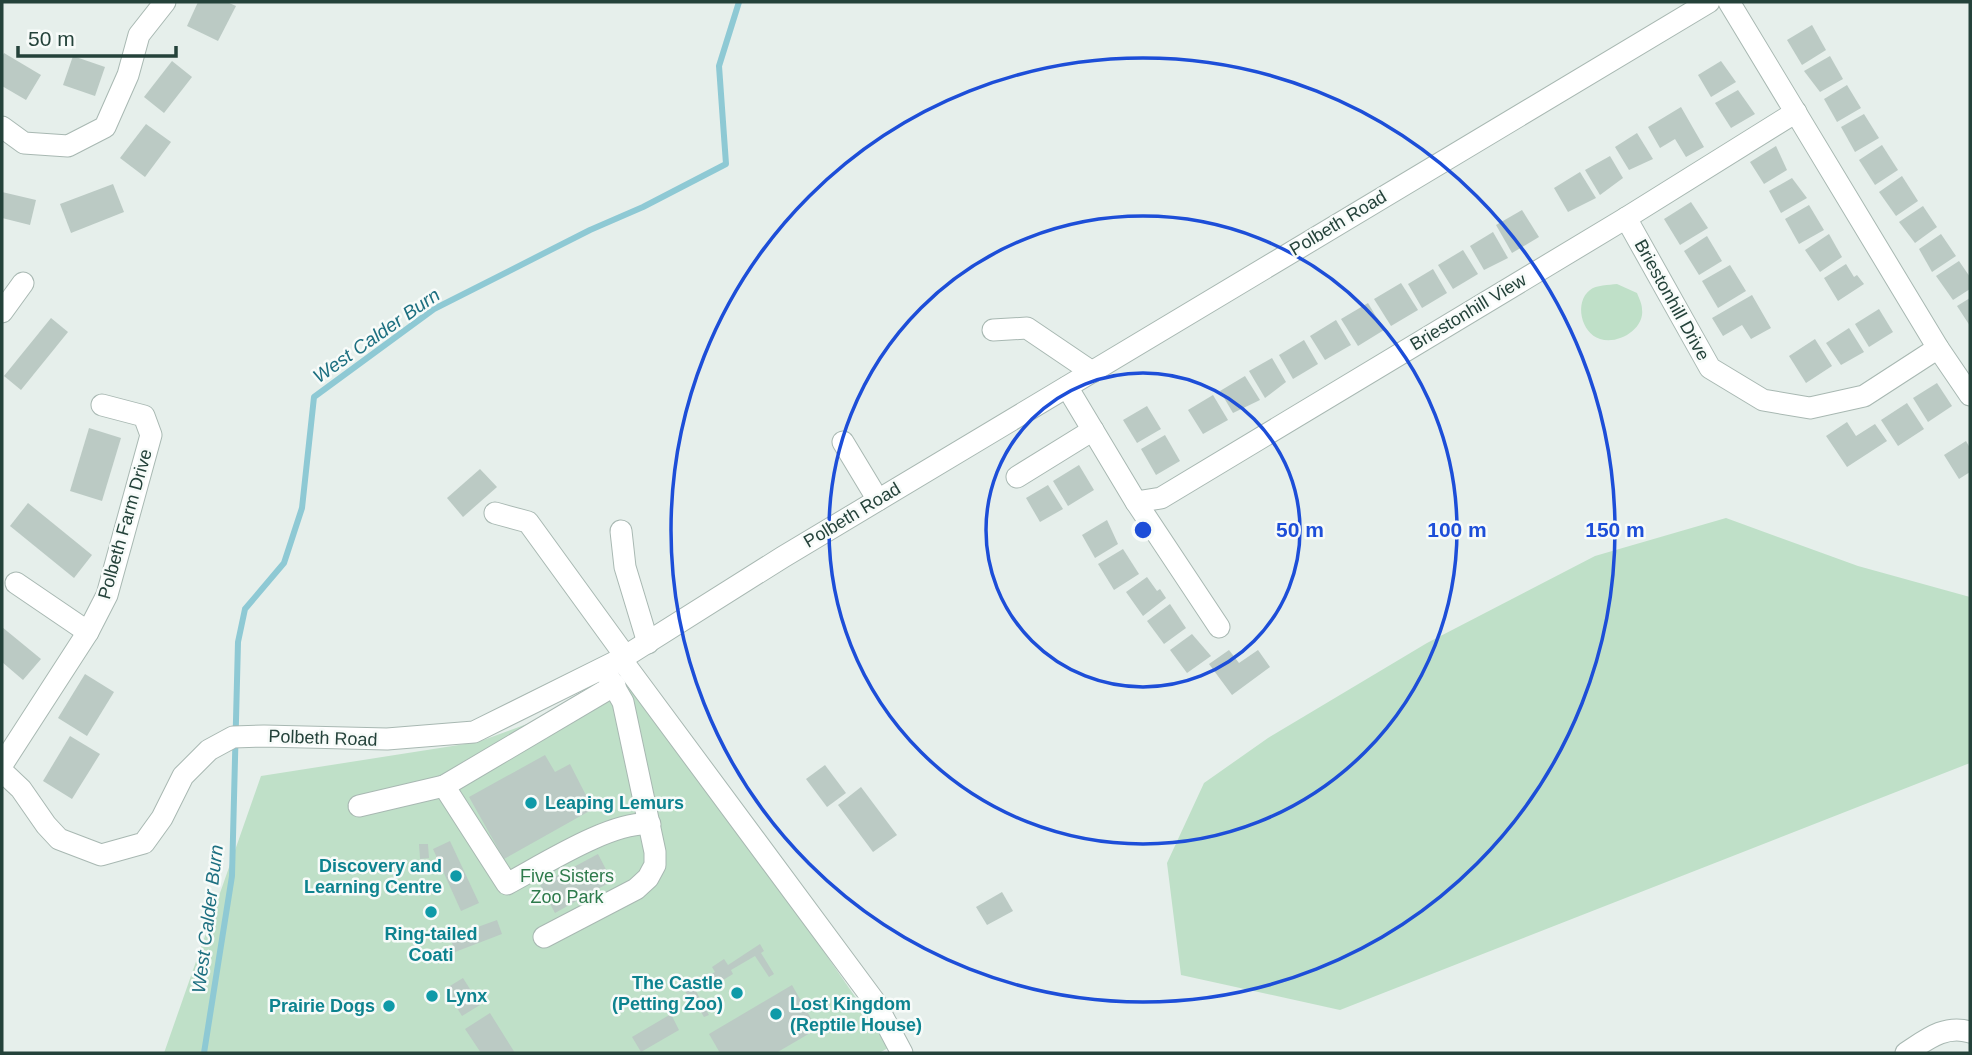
<svg xmlns="http://www.w3.org/2000/svg" width="1972" height="1055" font-family="Helvetica,sans-serif">
<style>
.green{fill:#bfe0c8}
.lines{fill:none;stroke-linecap:round;stroke-linejoin:round}
.stream{stroke:#8ec9d4;stroke-width:6}
.building{fill:#bbcac4}
.minor-casing{stroke:#a8b8b2;stroke-width:23}
.minor{stroke:#fff;stroke-width:21}
.ring{fill:none;stroke:#1d4ed8;stroke-width:3.5}
.culture-dot{fill:#0f9aa8;stroke:#f7fbf9;stroke-width:2.5}
.labels{text-anchor:middle;stroke-width:5;stroke-linejoin:round;paint-order:stroke}
.street-label{font-size:18px;fill:#24423a;stroke:#f7fbf9}
.culture-label{font-size:18px;font-weight:bold;fill:#0d838f;stroke:#f7fbf9;text-anchor:start}
.park-label{font-size:18px;fill:#2d7a4b;stroke:#f7fbf9}
.water-label{font-size:19px;font-style:italic;fill:#1c6f80;stroke:#f7fbf9}
.centre{fill:#1d4ed8;stroke:#f7fbf9;stroke-width:3.5}
.ring-label{font-size:21px;text-anchor:middle;font-weight:bold;fill:#1d4ed8;stroke:#f7fbf9;stroke-width:5;stroke-linejoin:round;paint-order:stroke}
</style>
<rect width="100%" height="100%" fill="#e6efeb"/>
<!-- green -->
<g class="green">
<path d="M1617,284L1637,293C1639,298 1642,304 1642,309C1645,329 1618,345 1600,339C1581,333 1574,302 1590,290C1596,285 1609,285 1617,284Z"/>
<path d="M1726,518L1858,566L1970,597V763L1340,1010L1181,975L1167,863L1204,783L1268,738L1427,643L1595,556Z"/>
<path d="M630,686L793,907L890,1047L879,1053H164L261,776L478,742Z"/>
</g>
<g class="lines">
<!-- stream -->
<path class="stream" d="M204,1053L232,876L238,642L245,609L284,563L302,508L314,397L434,309L590,230L643,207L726,164L719,66L739,2"/>
</g>
<!-- building -->
<g class="building">
<path d="M198,2H227L236,6L218,41L187,26Z"/>
<path d="M1812,25L1826,50L1802,65L1787,40Z"/>
<path d="M4,53L41,75L26,100L2,86V57Z"/>
<path d="M73,56L105,67L95,96L63,85Z"/>
<path d="M1830,56L1843,79L1820,92L1804,71Z"/>
<path d="M172,61L192,77L164,113L144,97Z"/>
<path d="M1721,61L1736,82L1711,97L1698,75Z"/>
<path d="M1847,85L1861,108L1837,122L1824,99Z"/>
<path d="M1738,90L1755,114L1731,128L1715,103Z"/>
<path d="M1681,107L1704,147L1686,157L1675,139L1660,148L1648,127Z"/>
<path d="M1864,114L1879,138L1855,152L1841,127Z"/>
<path d="M146,124L171,142L145,177L120,158Z"/>
<path d="M1637,133L1653,159L1629,170L1615,147Z"/>
<path d="M1882,145L1898,170L1875,185L1859,160Z"/>
<path d="M1776,146L1787,170L1764,184L1750,162Z"/>
<path d="M1610,156L1623,178L1600,195L1585,170Z"/>
<path d="M1580,172L1596,198L1568,212L1554,188Z"/>
<path d="M1902,176L1918,201L1896,216L1879,192Z"/>
<path d="M1792,178L1807,198L1781,213L1769,191Z"/>
<path d="M113,184L124,212L71,233L60,204Z"/>
<path d="M2,192L36,200L30,225L2,218Z"/>
<path d="M1691,202L1708,228L1680,245L1664,219Z"/>
<path d="M1809,205L1824,230L1799,244L1785,219Z"/>
<path d="M1923,206L1937,227L1915,243L1899,222Z"/>
<path d="M1522,210L1539,237L1512,253L1496,225Z"/>
<path d="M1493,232L1508,258L1484,270L1470,246Z"/>
<path d="M1829,234L1842,257L1820,272L1805,250Z"/>
<path d="M1941,234L1956,256L1932,272L1919,249Z"/>
<path d="M1707,236L1722,261L1699,275L1684,251Z"/>
<path d="M1463,250L1478,274L1453,289L1438,265Z"/>
<path d="M1959,261L1970,277V289L1953,300L1936,276Z"/>
<path d="M1846,264L1854,277L1857,275L1864,284L1838,301L1824,278Z"/>
<path d="M1730,265L1746,291L1718,308L1702,281Z"/>
<path d="M1433,269L1447,293L1422,308L1408,284Z"/>
<path d="M1401,283L1418,310L1391,326L1374,299Z"/>
<path d="M1752,295L1771,328L1751,339L1742,325L1723,336L1712,318Z"/>
<path d="M1970,298V326L1957,306Z"/>
<path d="M1368,303L1384,330L1358,346L1341,319Z"/>
<path d="M1879,309L1893,332L1869,347L1855,324Z"/>
<path d="M51,318L68,332L21,390L4,376Z"/>
<path d="M1336,320L1351,345L1325,360L1310,336Z"/>
<path d="M1849,328L1864,352L1841,365L1826,343Z"/>
<path d="M1815,339L1832,366L1806,383L1789,356Z"/>
<path d="M1304,340L1318,364L1293,379L1279,355Z"/>
<path d="M1272,358L1286,382L1265,398L1249,371Z"/>
<path d="M1245,376L1260,400L1233,413L1220,391Z"/>
<path d="M1937,383L1952,406L1928,422L1913,398Z"/>
<path d="M1213,395L1228,420L1203,434L1188,410Z"/>
<path d="M1907,403L1924,429L1898,446L1881,420Z"/>
<path d="M1147,406L1161,429L1137,443L1123,420Z"/>
<path d="M1847,422L1856,436L1875,424L1887,441L1847,467L1826,436Z"/>
<path d="M89,428L121,438L102,501L70,491Z"/>
<path d="M1165,435L1180,461L1156,475L1141,449Z"/>
<path d="M1966,441L1970,448V472L1959,479L1944,455Z"/>
<path d="M1079,465L1094,490L1068,506L1053,481Z"/>
<path d="M480,469L497,487L463,517L447,498Z"/>
<path d="M1048,485L1063,509L1040,522L1026,498Z"/>
<path d="M28,503L92,555L74,578L10,526Z"/>
<path d="M1107,520L1118,544L1095,558L1082,535Z"/>
<path d="M1123,549L1139,574L1114,590L1098,564Z"/>
<path d="M1147,577L1157,591L1160,589L1166,598L1143,616L1126,592Z"/>
<path d="M1170,604L1186,628L1164,644L1147,621Z"/>
<path d="M2,627L41,659L23,680L2,662Z"/>
<path d="M1192,634L1211,656L1187,673L1170,650Z"/>
<path d="M1229,650L1239,663L1258,650L1270,667L1232,695L1209,664Z"/>
<path d="M85,674L114,692L87,736L58,718Z"/>
<path d="M70,736L100,754L72,799L43,781Z"/>
<path d="M545,755L555,772L570,764L593,809L504,859L469,797Z"/>
<path d="M825,765L846,793L827,807L806,779Z"/>
<path d="M861,787L897,835L873,852L838,805Z"/>
<path d="M450,841L479,903L461,911L433,849Z"/>
<path d="M419,844H428L429,858L420,859Z"/>
<path d="M598,854L612,881L555,913L540,885Z"/>
<path d="M1002,892L1013,911L987,925L976,907Z"/>
<path d="M497,920L502,934L455,952L450,937Z"/>
<path d="M760,944L764,951L761,953L774,974L769,977L755,956L731,970L733,974L720,982L718,978L696,991L709,1015L704,1017L690,994L688,996L683,988L691,983L693,985L715,972L712,967L724,959L728,965Z"/>
<path d="M463,978L480,1005L462,1016L445,989Z"/>
<path d="M792,985L817,1029L776,1053H720L709,1034Z"/>
<path d="M490,1013L515,1053H481L465,1029Z"/>
<path d="M671,1014L679,1030L641,1052L632,1037Z"/>
</g>
<g class="lines">
<defs>
<g id="minor">
<path d="M1729,2L1938,348L1970,395"/>
<path d="M2,127L24,143L68,146L105,127L128,75L139,35L165,2"/>
<path d="M1626,218L1710,368L1763,400L1810,408L1864,396L1938,348"/>
<path d="M2,312L23,283"/>
<path d="M993,330L1027,328L1092,372"/>
<path d="M1067,387L1136,502L1161,498L1626,218L1796,112"/>
<path d="M843,442L878,500"/>
<path d="M1017,477L1093,430"/>
<path d="M1136,502L1219,627"/>
<path d="M495,513L528,522L626,657"/>
<path d="M621,531L625,567L648,643"/>
<path d="M16,583L88,632"/>
<path d="M621,659L875,1002L902,1053"/>
<path d="M615,685L444,786L507,884C543,865 611,821 650,824"/>
<path d="M2,765L88,632L107,595L151,435L144,416L102,405"/>
<path d="M2,771L21,789L46,825L59,839L101,855L144,843L162,818L183,776L209,750L233,737L264,736L387,739L474,732L621,659L783,557L1709,2"/>
<path d="M359,806L444,786"/>
<path d="M544,937L636,889L648,878L655,865V852L623,702L607,674"/>
<path d="M1906,1053C1926,1040 1945,1024 1970,1032"/>
</g>
</defs>
<!-- minor casing -->
<use href="#minor" class="minor-casing"/>
<!-- minor -->
<use href="#minor" class="minor"/>
</g>
<!-- distance rings -->
<g class="ring">
<circle cx="1143" cy="530" r="157"/>
<circle cx="1143" cy="530" r="314"/>
<circle cx="1143" cy="530" r="472"/>
</g>
<!-- markers -->
<g class="culture-dot">
<circle cx="531" cy="803" r="7"/>
<circle cx="456" cy="876" r="7"/>
<circle cx="431" cy="912" r="7"/>
<circle cx="737" cy="993" r="7"/>
<circle cx="432" cy="996" r="7"/>
<circle cx="389" cy="1006" r="7"/>
<circle cx="776" cy="1014" r="7"/>
</g>
<g class="labels">
<!-- street labels -->
<g class="street-label">
<text transform="translate(1338 223) rotate(-31)" y="6">Polbeth Road</text>
<text transform="translate(1672 300) rotate(61)" y="6">Briestonhill Drive</text>
<text transform="translate(1468 312) rotate(-31)" y="6">Briestonhill View</text>
<text transform="translate(852 515) rotate(-31)" y="6">Polbeth Road</text>
<text transform="translate(125 524) rotate(-74)" y="6">Polbeth Farm Drive</text>
<text transform="translate(323 738) rotate(2)" y="6">Polbeth Road</text>
</g>
<!-- culture labels -->
<g class="culture-label">
<text x="545" y="809">Leaping Lemurs</text>
<text x="442" y="872" text-anchor="end">Discovery and<tspan x="442" dy="21">Learning Centre</tspan></text>
<text x="431" y="940" text-anchor="middle">Ring-tailed<tspan x="431" dy="21">Coati</tspan></text>
<text x="723" y="989" text-anchor="end">The Castle<tspan x="723" dy="21">(Petting Zoo)</tspan></text>
<text x="446" y="1002">Lynx</text>
<text x="790" y="1010">Lost Kingdom<tspan x="790" dy="21">(Reptile House)</tspan></text>
<text x="375" y="1012" text-anchor="end">Prairie Dogs</text>
</g>
<!-- park labels -->
<g class="park-label">
<text x="567" y="882">Five Sisters<tspan x="567" dy="21">Zoo Park</tspan></text>
</g>
<!-- water labels -->
<g class="water-label">
<text transform="translate(376 335) rotate(-35)" y="7">West Calder Burn</text>
<text transform="translate(207 919) rotate(-83)" y="7">West Calder Burn</text>
</g>
</g>
<circle cx="1143" cy="530" r="10" class="centre"/>
<g class="ring-label">
<text x="1300" y="537">50 m</text>
<text x="1457" y="537">100 m</text>
<text x="1615" y="537">150 m</text>
</g>
<!-- border -->
<rect width="1972" height="1055" fill="none" stroke="#24423a" stroke-width="7"/>
<!-- scale -->
<path d="M18 46v10h158v-10" fill="none" stroke="#24423a" stroke-width="3.5"/>
<text x="28" y="46" font-size="21" fill="#24423a" stroke="#f7fbf9" stroke-width="5" paint-order="stroke">50 m</text>
</svg>
